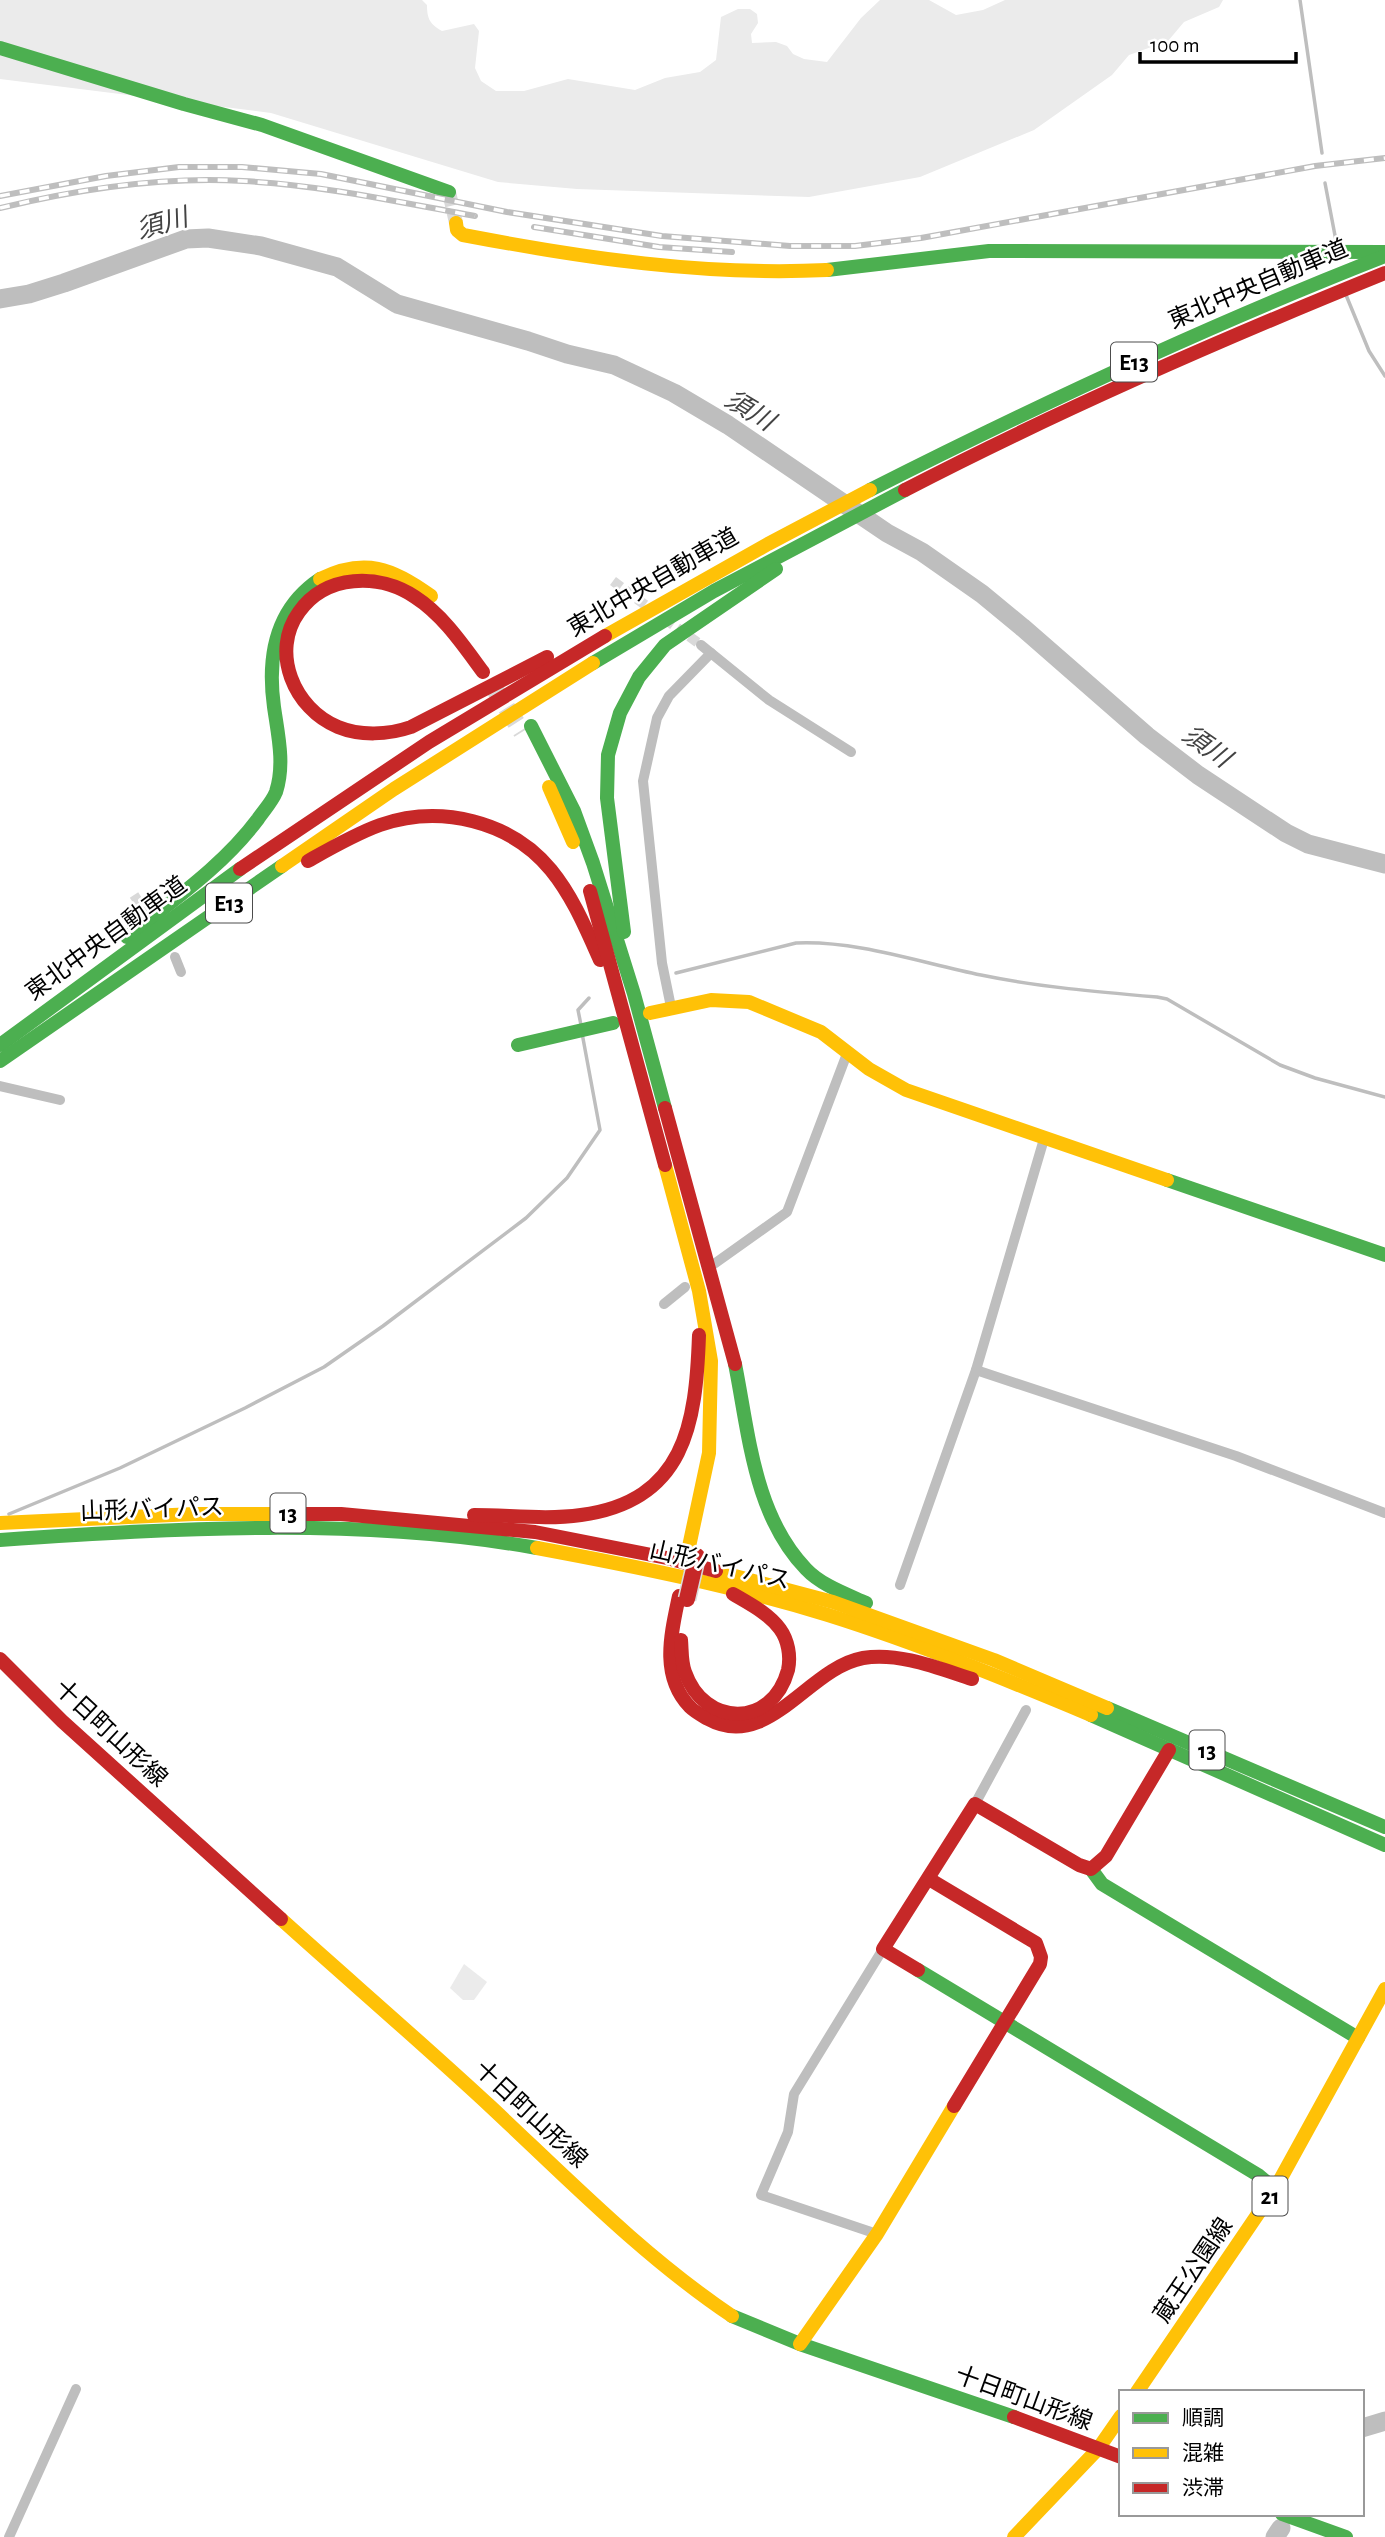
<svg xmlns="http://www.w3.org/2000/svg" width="1385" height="2537" font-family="'Alegreya Sans','Noto Sans JP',sans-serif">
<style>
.green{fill:#ebebeb}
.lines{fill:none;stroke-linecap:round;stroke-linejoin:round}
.stream{stroke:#bebebe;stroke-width:3.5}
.river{stroke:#bebebe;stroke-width:19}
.street-tunnel{stroke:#d9d9d9;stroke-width:10;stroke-dasharray:10 5;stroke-linecap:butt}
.secondary-tunnel{stroke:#d9d9d9;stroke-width:14;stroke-dasharray:14 7;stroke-linecap:butt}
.highway-tunnel{stroke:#d9d9d9;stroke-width:18;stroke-dasharray:18 9;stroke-linecap:butt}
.street{stroke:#bebebe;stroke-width:10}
.fast{stroke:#4caf50;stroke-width:14}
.slow{stroke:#ffc107;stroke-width:14}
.jam{stroke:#c62828;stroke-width:14}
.rail-casing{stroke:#bebebe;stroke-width:6}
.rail{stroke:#fff;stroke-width:3.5;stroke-dasharray:10;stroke-linecap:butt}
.jam-bridge-casing{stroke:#dbdbdb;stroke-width:19;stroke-linecap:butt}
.jam-bridge{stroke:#c62828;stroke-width:16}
.labels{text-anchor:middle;stroke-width:5;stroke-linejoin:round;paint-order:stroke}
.shield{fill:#fff;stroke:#4c4c4c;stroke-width:2}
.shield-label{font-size:23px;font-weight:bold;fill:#000}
.street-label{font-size:24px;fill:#000;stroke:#fff}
.water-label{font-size:26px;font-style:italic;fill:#434343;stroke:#fff}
</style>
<rect width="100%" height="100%" fill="#fff"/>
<!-- green -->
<g class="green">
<path d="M0,0H422L427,5C427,19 430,24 442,31L474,24L479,31L475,68L481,81L496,91H524L568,79L635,90L665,78L700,72L716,60L721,17L738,9H750L757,14L758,23L751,34L752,43L776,42L787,46L793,54L804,59L827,62L861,18L880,0H929L956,15L983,10L1005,0H1223L1219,7L1184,22L1168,41L1129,55L1112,75L1034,130L920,177L809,197L577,189L498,182L271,113L0,79Z"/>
<path d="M464,1964L487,1982L474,2000H463L450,1988Z"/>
</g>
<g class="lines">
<!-- stream -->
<g class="stream">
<path d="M1300,0L1322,153"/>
<path d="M1325,183L1337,246"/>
<path d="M1346,295L1369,351L1385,376"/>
<path d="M676,973L796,943C855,940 922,963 981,975C1039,987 1098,992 1157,997L1167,999L1280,1065L1315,1078L1385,1097"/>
<path d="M581,1025L578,1010L589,998"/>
<path d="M9,1514L120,1468L245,1408L324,1367L383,1326L526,1218L567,1178L600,1130L582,1033"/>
</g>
<!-- river -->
<g class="river">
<path d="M0,299L29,294L64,283L186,239L208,238L261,246L337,267L397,304L528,341L567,354L614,365L674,393L728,425L887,533L922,552L982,594L1022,627L1147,736L1198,775L1286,833L1308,844L1385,864"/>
<path d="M1362,2428L1385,2421"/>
<path d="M1275,2537L1281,2528"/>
</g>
<!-- street-tunnel -->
<g class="street-tunnel">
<path d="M613,581L652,610"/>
<path d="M665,619L701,645"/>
<path d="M134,895L151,921"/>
</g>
<!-- secondary-tunnel -->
<path class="secondary-tunnel" d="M449,192L456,223"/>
<!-- highway-tunnel -->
<path class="highway-tunnel" d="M492,685L522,732"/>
<!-- street -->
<g class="street">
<path d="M701,645L769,700L851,752"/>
<path d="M175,957L181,972"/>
<path d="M671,1007L662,963L643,781L657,718L669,696L711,653"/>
<path d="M0,1086L60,1100"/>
<path d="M714,1264L787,1212L848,1051"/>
<path d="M664,1304L685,1287"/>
<path d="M976,1370L1236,1456L1385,1513"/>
<path d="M900,1585L976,1370L1044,1139"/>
<path d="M975,1804L1026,1710"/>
<path d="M877,2234L761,2195L788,2132L794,2094L883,1949"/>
<path d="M9,2537L76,2389"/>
</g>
<!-- fast -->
<g class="fast">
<path d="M0,48L184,104L262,125L449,192"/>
<path d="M827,270L989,251L1385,252"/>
<path d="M870,490C1038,405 1209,325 1385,256"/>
<path d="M593,663L714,591L905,490"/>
<path d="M531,726L574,811L593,863L634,994L665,1108"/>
<path d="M624,932L607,798L608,755L620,713L639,677L665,645L776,569"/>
<path d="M127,937C173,900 223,866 258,819C264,810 272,802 276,792C285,764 278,735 274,707C267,657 275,609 320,579"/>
<path d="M0,1045L240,869"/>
<path d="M518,1045L613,1023"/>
<path d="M0,1061L282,866"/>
<path d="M1167,1180L1385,1255"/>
<path d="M735,1364C749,1434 754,1515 806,1569C821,1585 846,1594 866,1603"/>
<path d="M0,1540C178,1528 361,1517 537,1548"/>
<path d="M1107,1708L1385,1827"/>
<path d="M1091,1715L1385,1845"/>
<path d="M1091,1869L1102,1884L1358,2038"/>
<path d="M918,1970L1258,2175L1275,2189"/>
<path d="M732,2316L800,2344L1014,2417"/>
<path d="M1282,2514L1346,2537"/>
</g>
<!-- slow -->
<g class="slow">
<path d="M456,223L457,230L463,235C584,258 704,276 827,270"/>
<path d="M320,579C364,557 393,568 431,596"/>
<path d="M605,636L768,544L870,490"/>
<path d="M549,787L573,842"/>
<path d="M282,866L394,789L593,663"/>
<path d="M650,1013L711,1000L749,1002L821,1032L869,1069L906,1090L1167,1180"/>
<path d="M665,1165L699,1291L711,1361L709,1453L687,1556"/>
<path d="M0,1523L194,1514H301"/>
<path d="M537,1548C634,1566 733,1586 828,1615C917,1643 1005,1679 1091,1715"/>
<path d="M716,1571L833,1602L994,1660L1107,1708"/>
<path d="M281,1919C351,1982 422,2043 491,2107C568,2179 644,2257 732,2316"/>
<path d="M800,2344L877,2234L954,2106"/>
<path d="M1137,2392L1275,2189L1385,1989"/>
<path d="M1014,2537L1098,2449L1121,2416"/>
</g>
<!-- jam -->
<g class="jam">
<path d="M905,490C1061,409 1222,339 1385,273"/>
<path d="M483,672C463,645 443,615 415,597C379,573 326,574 299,612C270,652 294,709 338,727C360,736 388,735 411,727L547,657"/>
<path d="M308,861C331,848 355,834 380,825C440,804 511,821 551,870C573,897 586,929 600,960"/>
<path d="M240,869L429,742L605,636"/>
<path d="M590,891L665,1165"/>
<path d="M665,1108L735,1364"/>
<path d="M301,1514H341L535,1532L667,1558L716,1571"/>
<path d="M474,1515C509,1515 546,1520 581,1515C685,1501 696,1424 699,1335"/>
<path d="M679,1596C671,1634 660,1676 690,1707C695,1712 701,1715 708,1719C768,1752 808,1668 863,1658C899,1652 938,1668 972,1679"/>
<path d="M681,1640C682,1650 681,1662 685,1672C704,1727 772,1729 788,1670C791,1656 788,1640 780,1629C768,1613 750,1604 733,1594"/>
<path d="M0,1659L62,1721L281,1919"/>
<path d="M929,1879L1036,1943L1041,1957L1040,1964L954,2106"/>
<path d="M918,1970L883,1949L975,1804L1079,1865L1091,1869L1106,1856L1169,1750"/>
<path d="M1014,2417L1121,2457"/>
</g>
<defs>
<g id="rail">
<path d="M0,196L106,176L179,167H242L321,174L507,212L662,236L790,246H855L921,238L1315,166L1385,158"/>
<path d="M0,208C79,189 162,176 243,181C322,185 398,202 475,216"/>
<path d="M534,227L659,247L732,252"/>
</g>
</defs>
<!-- rail casing -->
<use href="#rail" class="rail-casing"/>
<!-- rail -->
<use href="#rail" class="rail"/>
<defs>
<path id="jam-bridge" d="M687,1599L697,1556"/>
</defs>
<!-- jam-bridge casing -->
<use href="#jam-bridge" class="jam-bridge-casing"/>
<!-- jam-bridge -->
<use href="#jam-bridge" class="jam-bridge"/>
</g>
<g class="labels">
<!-- shield labels -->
<g class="shield">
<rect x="1111" y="342.5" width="46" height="39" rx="5"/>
<rect x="206" y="883.5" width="46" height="39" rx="5"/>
<rect x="270.5" y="1493.5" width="35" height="39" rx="5"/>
<rect x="1189.5" y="1730.5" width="35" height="39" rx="5"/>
<rect x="1252.5" y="2176.5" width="35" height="39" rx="5"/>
</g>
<g class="shield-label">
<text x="1134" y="370">E13</text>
<text x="229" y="911">E13</text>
<text x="288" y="1521">13</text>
<text x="1207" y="1758">13</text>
<text x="1270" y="2204">21</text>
</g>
<!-- street labels -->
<g class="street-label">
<text transform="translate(1258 284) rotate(-23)" y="8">東北中央自動車道</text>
<text transform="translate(653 582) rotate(-30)" y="8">東北中央自動車道</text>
<text transform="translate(106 938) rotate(-36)" y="8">東北中央自動車道</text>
<text transform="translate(152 1509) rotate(-2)" y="8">山形バイパス</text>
<text transform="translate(720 1565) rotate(13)" y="8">山形バイパス</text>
<text transform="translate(111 1733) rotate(43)" y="8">十日町山形線</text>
<text transform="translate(531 2114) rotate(43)" y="8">十日町山形線</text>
<text transform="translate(1193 2270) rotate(-56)" y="8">蔵王公園線</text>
<text transform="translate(1024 2398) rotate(20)" y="8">十日町山形線</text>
</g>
<!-- water labels -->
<g class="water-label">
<text transform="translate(162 223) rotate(-16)" y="9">須川</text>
<text transform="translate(750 410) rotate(31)" y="9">須川</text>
<text transform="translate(1207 746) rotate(35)" y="9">須川</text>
</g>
</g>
<!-- legend -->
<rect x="1119" y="2390" width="245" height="126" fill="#ffffff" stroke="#999999" stroke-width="2"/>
<rect x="1133" y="2413" width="35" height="10" fill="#4caf50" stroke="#999999" stroke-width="2"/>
<text x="1182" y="2425" font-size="21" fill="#000000">順調</text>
<rect x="1133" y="2448" width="35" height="10" fill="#ffc107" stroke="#999999" stroke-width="2"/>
<text x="1182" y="2460" font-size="21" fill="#000000">混雑</text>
<rect x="1133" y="2483" width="35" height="10" fill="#c62828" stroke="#999999" stroke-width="2"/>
<text x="1182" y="2495" font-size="21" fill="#000000">渋滞</text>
<!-- scale -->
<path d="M1140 52v10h156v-10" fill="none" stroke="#000000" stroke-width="3.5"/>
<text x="1150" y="52" font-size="21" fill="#000000" stroke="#ffffff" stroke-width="5" paint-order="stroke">100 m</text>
</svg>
